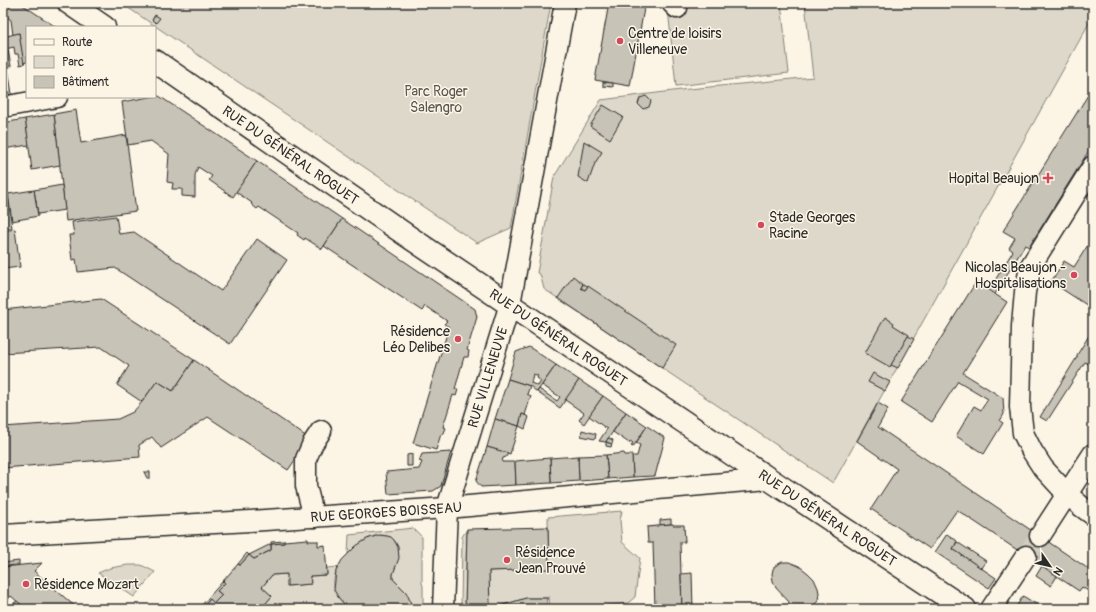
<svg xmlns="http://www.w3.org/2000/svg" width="1096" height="612" font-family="Pangolin,sans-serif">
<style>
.green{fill:#ded8ca;stroke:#84827a}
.building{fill:#c8c3b7;stroke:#2b2b2b;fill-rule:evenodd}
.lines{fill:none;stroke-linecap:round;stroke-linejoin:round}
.minor-tunnel{stroke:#d2cdc0;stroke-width:20;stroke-dasharray:20 10;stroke-linecap:butt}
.minor-casing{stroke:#2b2b2b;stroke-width:23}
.major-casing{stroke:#2b2b2b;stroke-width:25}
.minor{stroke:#fcf5e5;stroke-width:20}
.major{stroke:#fcf5e5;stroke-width:22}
.poi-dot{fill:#d1495b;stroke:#fcf5e5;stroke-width:1.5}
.labels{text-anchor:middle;stroke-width:3;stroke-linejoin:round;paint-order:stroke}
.poi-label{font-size:14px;fill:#2b2b2b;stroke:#fcf5e5;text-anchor:start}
.park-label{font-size:14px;fill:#585653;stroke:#fcf5e5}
.street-label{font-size:14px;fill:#2b2b2b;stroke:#fcf5e5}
</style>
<rect width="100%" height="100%" fill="#fcf5e5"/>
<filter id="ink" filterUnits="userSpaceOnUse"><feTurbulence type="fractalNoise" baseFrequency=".025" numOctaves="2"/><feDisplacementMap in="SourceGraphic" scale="8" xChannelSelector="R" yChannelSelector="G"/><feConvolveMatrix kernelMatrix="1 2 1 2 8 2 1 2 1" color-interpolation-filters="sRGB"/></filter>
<g filter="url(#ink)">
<!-- green -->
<g class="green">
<path d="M121,3H551L511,228L477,243Z"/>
<path d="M721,3H781L789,73L676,86L668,9Z"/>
<path d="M805,3H1093V16L833,483L544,289L540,274L537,273L554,177L601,100L689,89L813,77Z"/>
<path d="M622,511L620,520L622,542L640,558L635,597L628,603L602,606L601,609H550L549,596L547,598H526L490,609L489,571L549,569L548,517Z"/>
<path d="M413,528L422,537V583L423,586V609H413C407,593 405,591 393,579C392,570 399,562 398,552C398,533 379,532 365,540C359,544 354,549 348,554L349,535Z"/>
<path d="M467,529L465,609H461L462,537Z"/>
<path d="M128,565H141L155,572L134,597L98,573L110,568Z"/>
<path d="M338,567C334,574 332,586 336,593C338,597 341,601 344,604V609H261L272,596L262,587L272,575L287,574L288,586L311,584L310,576L327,575V568Z"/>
</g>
<!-- building -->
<g class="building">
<path d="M3,3H20L56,27H27V62L23,63L19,33L13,35L11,20L3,14Z"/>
<path d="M609,3H645L630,86L595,80Z"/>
<path d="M155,15L160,18L156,23L152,20Z"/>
<path d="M19,33L24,64L20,65L18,54H15L14,47L5,49L3,37Z"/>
<path d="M3,37L12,94L3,96Z"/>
<path d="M8,50L11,66H8L5,51Z"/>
<path d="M603,82L613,83V87L603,86Z"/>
<path d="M1093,87V144L1029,247L1025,245L995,294L989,290L1013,251L1009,248L1015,238L1003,231Z"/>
<path d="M155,96H159L257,161L233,197L209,180L212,176L198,167L195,175V197L182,196V189H172L173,183L167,182L169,154L151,141L128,145L122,102Z"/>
<path d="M646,96L651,101L649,107L643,109L638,104L640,98Z"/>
<path d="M603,105L623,117L610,139L590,126Z"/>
<path d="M76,110L81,143L126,135L136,211L66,221L54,114Z"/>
<path d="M54,114L60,165L32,170L25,119Z"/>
<path d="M25,119L29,145L3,149V123Z"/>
<path d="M584,141L602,152L595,163L588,183L578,177Z"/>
<path d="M3,160L12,228L3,229Z"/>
<path d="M257,161L342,219L322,249L305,238L304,240L297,235L298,233L259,207L257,209L251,204L252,203L236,192Z"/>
<path d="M62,185L65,210L38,214L34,190Z"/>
<path d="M34,190L38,216L12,221L8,194Z"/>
<path d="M116,216L119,234L134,232L221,291L257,239L287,260L230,344L115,268L78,272L76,259L72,260L69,235H74L72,222Z"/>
<path d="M342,219L475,309L477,317L467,350L469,351L468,357H464L455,389H458L457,393L456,396L453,395L443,427L446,428L443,435L441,434L436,450L413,443L449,327L444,324L447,321L425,306L422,311L324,246Z"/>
<path d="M15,229L20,267L3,269V231Z"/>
<path d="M1093,237V309L1051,282L1064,261L1074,267Z"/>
<path d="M573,276L583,284L581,288L585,290L588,286L676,345L662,368L558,298Z"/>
<path d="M976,282L1007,302L963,373L1003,398L1004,414L1000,421L1003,423L984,454L956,436L974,406L981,410L988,399L958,381L932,422L901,402Z"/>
<path d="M583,284L588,286L585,290L581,288Z"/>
<path d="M101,299L194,360L173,391L157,381L142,402L117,385L129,366L101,347L3,353V310Z"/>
<path d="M885,317L894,323L893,325L909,335L890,367L865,353Z"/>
<path d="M1093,329V366L1085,362L1047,421L1040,417L1077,357V355Z"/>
<path d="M908,336L914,339L898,368L891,365Z"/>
<path d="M529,347L556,365L537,392L530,386L508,379L516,352ZM533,374L538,376L537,378L541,381L538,386L531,383Z"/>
<path d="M194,360L310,439L288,470L208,417L161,448L152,437L139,445L140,457L3,468V427L118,419L133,412L142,402L157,381L173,391Z"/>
<path d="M556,365L579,380L560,408L537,392L539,389L557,401L560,397L542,385Z"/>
<path d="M873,373L890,382L885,391L868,382Z"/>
<path d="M508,379L530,386L527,394L531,396L525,415L522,414L519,426L495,419Z"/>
<path d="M579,380L603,396L584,424L579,420L584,413L565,400Z"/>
<path d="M603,396L626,412L606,442L599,441L607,429L589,416Z"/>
<path d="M878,403L888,409L878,427L1093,572V594L1082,587L1079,591L957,510L930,549L871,509L897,469L857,441Z"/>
<path d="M626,412L647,426L633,447L631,446L633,443L630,441L629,443L613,432Z"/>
<path d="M522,414L529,417L525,429L519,426Z"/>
<path d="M495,419L519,426L510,454L487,447Z"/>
<path d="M647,426L665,438L655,476L633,477L632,456H637L640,445L636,443Z"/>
<path d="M582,430L596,434L595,439L581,436Z"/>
<path d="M608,438L613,440L612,444L606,442Z"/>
<path d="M606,442L612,444L611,447L606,446Z"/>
<path d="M487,447L508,453L506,457L503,458L502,462H515L516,485L481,487L476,481Z"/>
<path d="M451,452L441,486L433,491L388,494L386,472L419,469L422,462L419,461L422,454Z"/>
<path d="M624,453L625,455H632L633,477L608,479L606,455Z"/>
<path d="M412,454V466H407V455Z"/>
<path d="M606,455L608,479L579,481L578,456Z"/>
<path d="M578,456L579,481L551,483L550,458Z"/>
<path d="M550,458L551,483L516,485L515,461Z"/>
<path d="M144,472H150V478H147Z"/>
<path d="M671,519V524L660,525V520Z"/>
<path d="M671,524H673V525H684L685,542H680L682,609H655L653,543H648L647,527L658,526V525H660Z"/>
<path d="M548,527L549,569L489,571L490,609L526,598H547V609H465L467,529Z"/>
<path d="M947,534L957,541L953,549L996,578L989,588L935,552Z"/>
<path d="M379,535L387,536L391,537L394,540L398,547L399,558L393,574V579L406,592L408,596L413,609H344V604L338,597L334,590L336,571L342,560L356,546L367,539Z"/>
<path d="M308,539V541H318V546L325,545L327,575L310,576L311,584L287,586V574L272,575L262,587L272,596L261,609H254L250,606L247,609H198L201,606L203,607L210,599L214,603L222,595L217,591L225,583L223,581L238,564L240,565L249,555L254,559L271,550V544L284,543V541Z"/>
<path d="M284,541V543L271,544V542Z"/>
<path d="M957,542L986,561L981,568L953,549Z"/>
<path d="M271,544V550L254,559L249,555Z"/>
<path d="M247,553L249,555L240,565L238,564Z"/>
<path d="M19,561V565L3,566V563Z"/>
<path d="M782,562H789L799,566L808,573L814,579L818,588L819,593L818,601L814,605V609H789V602L776,588L773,581L772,574L773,569L775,566Z"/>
<path d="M42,563L34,571L78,609H26L11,596L3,605V567Z"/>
<path d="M1042,566L1057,576L1051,586L1036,576Z"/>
<path d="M692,573L693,609H682L681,574Z"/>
<path d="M223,581L225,583L217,591L222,595L214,603L210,599L203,607L201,606Z"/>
<path d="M1023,596L1044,609H1020L1016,607Z"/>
<path d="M17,601L26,609H22L14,603Z"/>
</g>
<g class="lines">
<!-- minor-tunnel -->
<path class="minor-tunnel" d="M1026,556L1040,536"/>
<defs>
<g id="minor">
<path d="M672,3L677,8"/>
<path d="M3,107L57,97"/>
<path d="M1093,166L1030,267L1025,292L1022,326L1020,407L1023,433L1032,451L1043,468L1067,494L1082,507L1093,515"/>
<path d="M314,517L306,486V459L313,443L321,431"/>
<path id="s1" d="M3,535L250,521L447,508L769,479"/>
<path d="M1040,536L1093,454"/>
<path id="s2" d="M443,609L447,508L510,304L565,3"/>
<path d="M991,609L1026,556"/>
</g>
<g id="major">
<path d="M69,3L104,27"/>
<path id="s3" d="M155,61L409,237L769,479L965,609"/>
</g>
</defs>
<!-- minor casing -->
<use href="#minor" class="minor-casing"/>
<!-- major casing -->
<use href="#major" class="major-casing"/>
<!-- minor -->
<use href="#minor" class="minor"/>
<!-- major -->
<use href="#major" class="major"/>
</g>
</g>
<!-- markers -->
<g class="poi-dot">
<circle cx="620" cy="41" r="4"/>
<path d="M1046 172h4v4h4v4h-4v4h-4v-4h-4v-4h4z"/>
<circle cx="761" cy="225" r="4"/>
<circle cx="1074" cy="275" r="4"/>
<circle cx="458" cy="339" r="4"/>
<circle cx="507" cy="560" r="4"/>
<circle cx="26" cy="584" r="4"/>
</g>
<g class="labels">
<!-- poi labels -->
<g class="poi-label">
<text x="628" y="38">Centre de loisirs<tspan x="628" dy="16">Villeneuve</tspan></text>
<text x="1039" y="183" text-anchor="end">Hopital Beaujon</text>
<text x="769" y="222">Stade Georges<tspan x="769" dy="16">Racine</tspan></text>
<text x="1066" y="272" text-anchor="end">Nicolas Beaujon -<tspan x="1066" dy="16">Hospitalisations</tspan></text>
<text x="450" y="336" text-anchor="end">Résidence<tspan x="450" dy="16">Léo Delibes</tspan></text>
<text x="515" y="557">Résidence<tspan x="515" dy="16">Jean Prouvé</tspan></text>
<text x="34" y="589">Résidence Mozart</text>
</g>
<!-- park labels -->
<g class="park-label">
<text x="436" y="96">Parc Roger<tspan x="436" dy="16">Salengro</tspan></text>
</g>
<!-- street labels -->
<g class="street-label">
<text dy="5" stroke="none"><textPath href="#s3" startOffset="165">RUE DU GÉNÉRAL ROGUET</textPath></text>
<text dy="5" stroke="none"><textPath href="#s3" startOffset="489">RUE DU GÉNÉRAL ROGUET</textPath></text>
<text dy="5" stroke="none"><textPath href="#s2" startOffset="238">RUE VILLENEUVE</textPath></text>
<text dy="5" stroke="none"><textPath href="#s1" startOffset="384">RUE GEORGES BOISSEAU</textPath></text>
<text dy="5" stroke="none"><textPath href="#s3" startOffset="813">RUE DU GÉNÉRAL ROGUET</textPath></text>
</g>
</g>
<!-- margin -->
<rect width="1096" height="612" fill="none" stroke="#fcf5e5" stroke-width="16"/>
<rect x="8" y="8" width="1080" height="596" fill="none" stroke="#2b2b2b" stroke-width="1.5" filter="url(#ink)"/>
<!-- legend -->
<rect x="26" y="26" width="130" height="72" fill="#fcf5e5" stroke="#a8a49b"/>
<rect x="34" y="39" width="20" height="6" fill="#fcf5e5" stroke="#a8a49b"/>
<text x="62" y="46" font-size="12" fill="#2b2b2b">Route</text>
<rect x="34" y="56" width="20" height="12" fill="#ded8ca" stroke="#a8a49b"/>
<text x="62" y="66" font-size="12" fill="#2b2b2b">Parc</text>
<rect x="34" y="76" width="20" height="12" fill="#c8c3b7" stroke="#a8a49b"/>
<text x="62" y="86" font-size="12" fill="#2b2b2b">Bâtiment</text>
<!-- north arrow -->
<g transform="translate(1050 566) rotate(124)" stroke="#fcf5e5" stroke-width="3" paint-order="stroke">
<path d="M0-3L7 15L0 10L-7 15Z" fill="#2b2b2b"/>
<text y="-6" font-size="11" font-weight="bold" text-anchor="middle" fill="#2b2b2b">N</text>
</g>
</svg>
